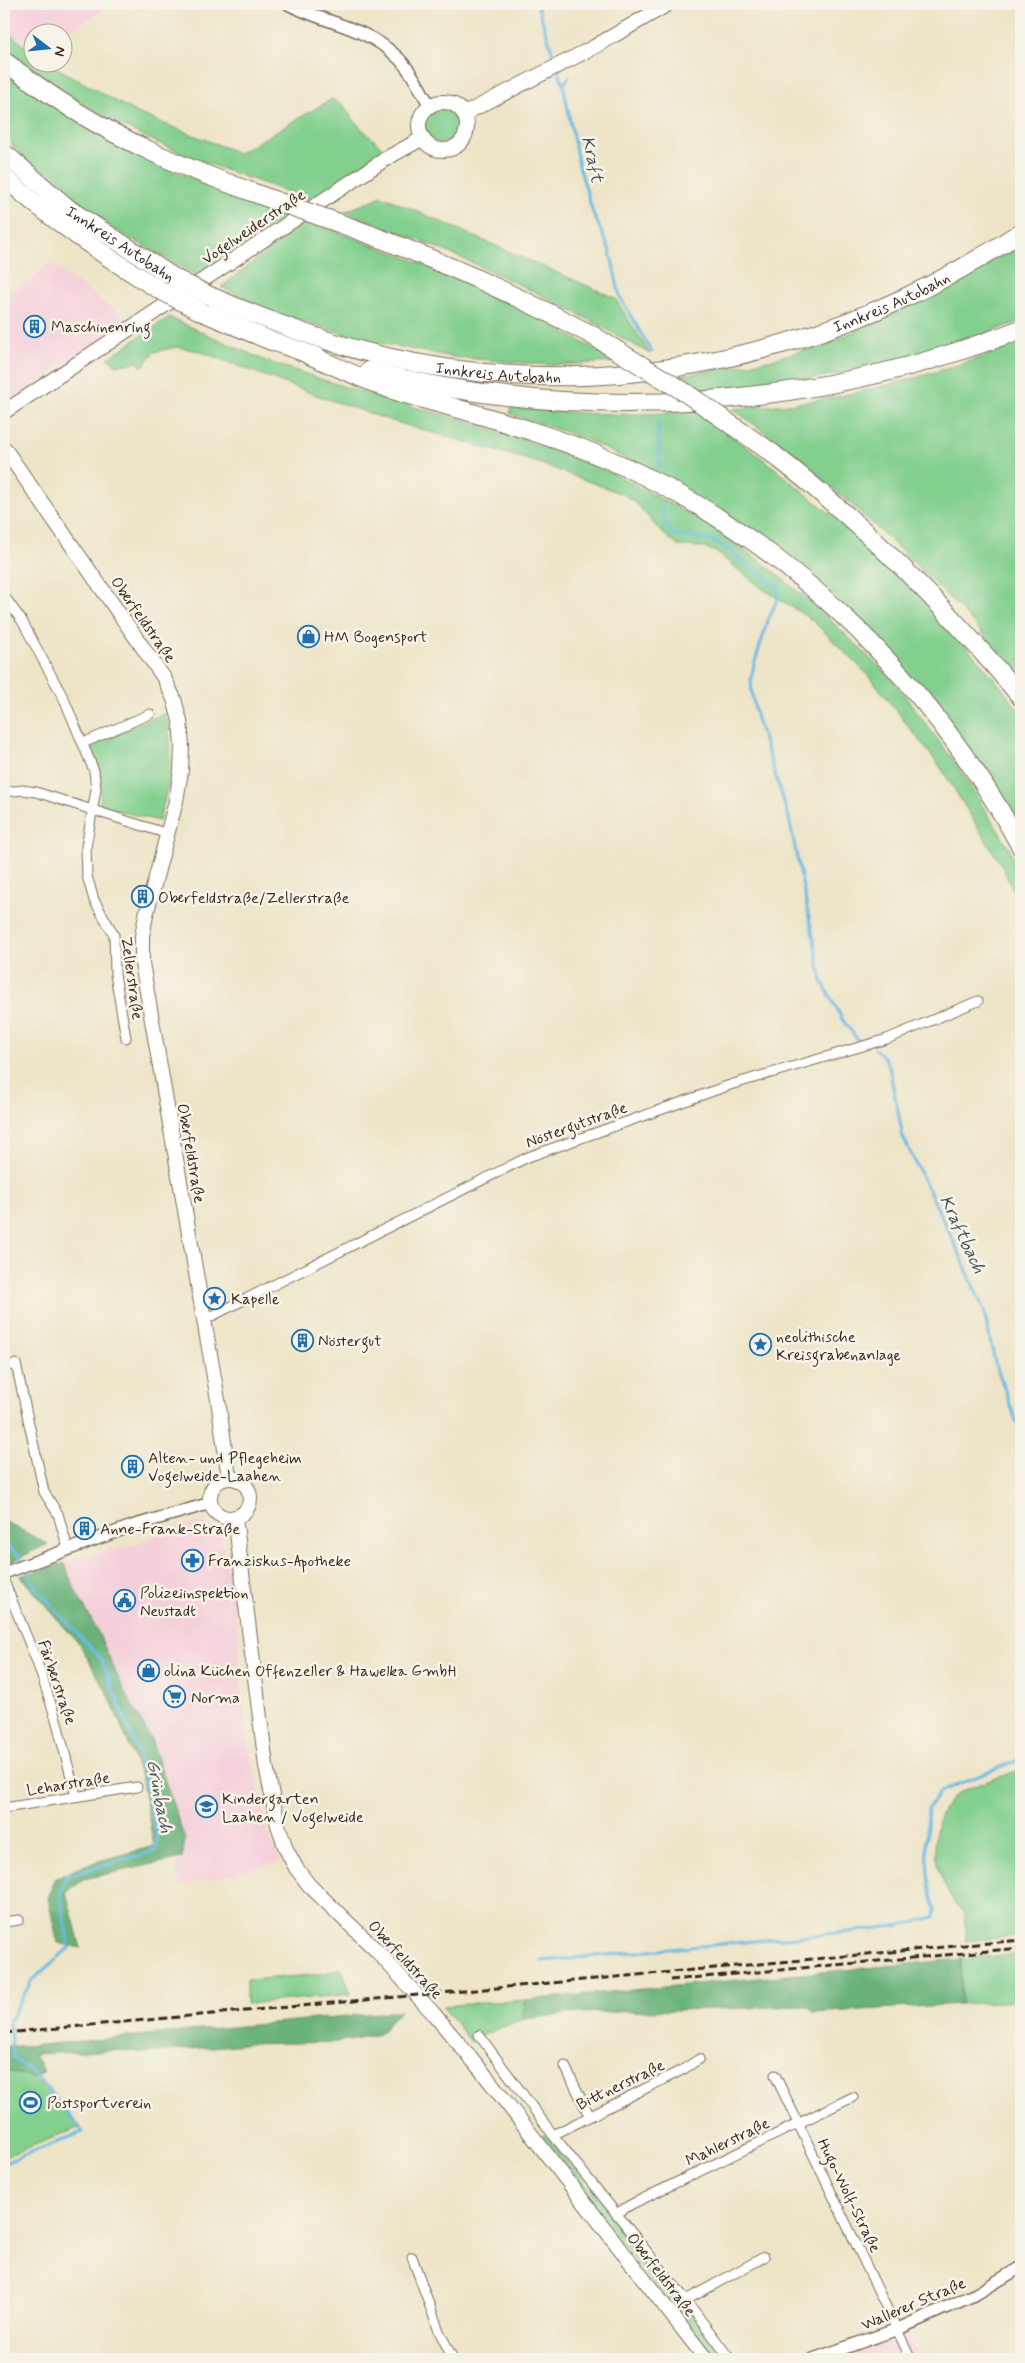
<svg xmlns="http://www.w3.org/2000/svg" width="1025" height="2363" font-family="Mynerve,sans-serif">
<style>
.built{fill:#f5cfda}
.green{fill:#82cf8e;stroke:#5e7c56}
.forest{fill:#69b279;stroke:#526e4c}
.lines{fill:none;stroke-linecap:round;stroke-linejoin:round}
.stream{stroke:#6abae5;stroke-width:3}
.minor-casing{stroke:#7a6b5a;stroke-width:11}
.tertiary-casing{stroke:#7a6b5a;stroke-width:14}
.secondary-casing{stroke:#7a6b5a;stroke-width:16}
.motorway-casing{stroke:#7a6b5a;stroke-width:20}
.minor{stroke:#fff;stroke-width:9}
.tertiary{stroke:#fff;stroke-width:11}
.secondary{stroke:#fff;stroke-width:14}
.motorway{stroke:#fff;stroke-width:18}
.rail{stroke:#3b2a1e;stroke-width:3;stroke-dasharray:8 4;stroke-linecap:butt}
.motorway-bridge-casing{stroke:#7a6b5a;stroke-width:20;stroke-linecap:butt}
.motorway-bridge{stroke:#fff;stroke-width:18}
.labels{text-anchor:middle;stroke-width:5;stroke-linejoin:round;paint-order:stroke}
.street-label{font-size:16px;fill:#3b2a1e;stroke:#f7f3e8}
.poi-label{font-size:16px;fill:#3b2a1e;stroke:#f7f3e8;text-anchor:start}
.water-label{font-size:18px;font-style:italic;fill:#49555a;stroke:#f7f3e8}
</style>
<rect width="100%" height="100%" fill="#f7f3e8"/>
<filter id="ink" filterUnits="userSpaceOnUse"><feTurbulence type="fractalNoise" baseFrequency=".02" numOctaves="2"/><feDisplacementMap in="SourceGraphic" scale="10" xChannelSelector="R" yChannelSelector="G"/><feConvolveMatrix kernelMatrix="1 2 1 2 8 2 1 2 1" color-interpolation-filters="sRGB"/></filter>
<filter id="wash" filterUnits="userSpaceOnUse"><feTurbulence type="fractalNoise" baseFrequency=".0096" numOctaves="4" result="noise"/><feDisplacementMap in="SourceGraphic" scale="20" xChannelSelector="R" yChannelSelector="G"/><feGaussianBlur stdDeviation="1.12" result="paint"/><feColorMatrix in="noise" values="0 0 0 0 0 0 0 0 0 0 0 0 0 0 0 0 0 1.4 0 .05"/><feComposite in="paint" operator="in"/></filter>
<g filter="url(#wash)">
<rect width="100%" height="100%" fill="#eee5c8"/>
<!-- built -->
<g class="built">
<path d="M4,4H115L63,34L62,32H32V52L4,28Z"/>
<path d="M49,262L129,321L13,397L4,400V296L34,278Z"/>
<path d="M203,1522L220,1534L232,1586L240,1648L239,1669L246,1735L261,1798L266,1828L280,1862L180,1887L176,1869L182,1858L163,1773L151,1739L121,1684L97,1630L76,1593L64,1563L110,1549L133,1546L170,1528Z"/>
<path d="M907,2333L919,2359H836Z"/>
</g>
<!-- green -->
<g class="green">
<path d="M4,28L32,53V62L48,63L137,113L239,153L332,99L344,106L358,125L388,153L315,201C249,178 181,157 119,124C78,102 41,76 4,49Z"/>
<path d="M4,72L93,132L154,163L289,215L198,276L114,229L28,161L4,136Z"/>
<circle cx="442" cy="125" r="18"/>
<path d="M382,196L615,298L650,354C553,297 451,250 345,212Z"/>
<path d="M306,221L413,260L507,301L618,362L550,365L453,357L364,340L270,311L221,287Z"/>
<path d="M1021,244V321L942,349L857,371L753,388L709,393L683,375C713,370 744,366 773,359C862,336 943,291 1021,244Z"/>
<path d="M169,317L266,361L379,398L464,420L546,448L619,476L709,525L767,566L820,610L891,678L957,765L1009,848L1021,875V908L1002,866L941,768L870,677L812,620L763,589L716,552L703,547L678,546L659,530L639,506L625,495L539,463L392,421L313,394L199,351L177,347L154,352L142,367L138,362L117,365L108,358Z"/>
<path d="M1021,343V678C973,619 919,566 863,515C821,478 779,441 733,409C760,406 787,405 813,401C883,389 955,368 1021,343Z"/>
<path d="M511,408C573,413 634,418 695,410L766,461L850,530L923,598L994,678L1021,713V832L994,782L941,713L852,611L771,545L667,479L581,437L510,414Z"/>
<path d="M166,713L171,747L168,786L159,821L100,806C103,783 99,766 91,744Z"/>
<path d="M1021,1769V1936L966,1941L964,1913C935,1885 920,1824 957,1794C967,1787 1007,1775 1021,1769Z"/>
<path d="M1021,1954V2001L961,2004V1959Z"/>
<path d="M342,1969L351,1994L246,2004V1980L315,1975Z"/>
<path d="M526,2000L522,2019L483,2035L472,2043L442,2006Z"/>
<path d="M4,2070L34,2078L81,2127L4,2157Z"/>
<path d="M545,2135L644,2250L723,2356L716,2359L699,2343L539,2138Z"/>
</g>
<!-- forest -->
<g class="forest">
<path d="M4,1521L48,1544L11,1562L4,1556Z"/>
<path d="M64,1563L76,1592L97,1630L121,1684L151,1739L185,1840L182,1858L83,1879L66,1892L81,1948L58,1943L48,1899L54,1879L85,1865L154,1846L141,1776L109,1696L80,1645L20,1576Z"/>
<path d="M961,1959V2004L813,2013L809,2006L578,2013L522,2019L526,2000Z"/>
<path d="M400,2011L379,2034L338,2042L246,2044L145,2053L123,2050L34,2054L44,2072L34,2078L4,2070V2046H30Z"/>
</g>
<g class="lines">
<!-- stream -->
<g class="stream">
<path d="M537,4L556,63"/>
<path d="M558,69L563,84L578,162L593,213L610,251L620,297L652,352"/>
<path d="M564,84L569,77"/>
<path d="M658,422L660,467"/>
<path d="M663,506L664,523L673,534L714,541L730,551L779,588L778,598L768,620L754,665L751,678L752,695L757,719L789,818L822,981L842,1019L861,1044"/>
<path d="M875,1049L884,1057L889,1066L903,1137L962,1259L984,1311L995,1363L1021,1434"/>
<path d="M4,1543L20,1557L34,1586L101,1659L136,1747L157,1835L155,1851L66,1876L60,1895L69,1948L32,1980L9,2022L13,2057L35,2074L83,2132L4,2163"/>
<path d="M542,1961L849,1932L901,1925L934,1917L935,1910L929,1885L926,1846L928,1808L941,1791L1021,1759"/>
</g>
</g>
</g>
<g filter="url(#ink)">
<g class="lines">
<defs>
<g id="minor">
<path d="M4,596L22,621L64,699L94,771L96,790L86,847L87,876L94,900L114,935L115,974L126,1038"/>
<path d="M83,743L150,714"/>
<path d="M4,792L23,790L36,792L168,834"/>
<path d="M204,1320L528,1157L730,1085L887,1039L978,1001"/>
<path d="M4,1367L16,1364L44,1492L58,1514L68,1549"/>
<path d="M4,1581L37,1662L56,1719L76,1796"/>
<path d="M4,1808L137,1787"/>
<path d="M4,1922L19,1920"/>
<path d="M479,2035L553,2135L686,2300L730,2359"/>
<path d="M565,2066L589,2115"/>
<path d="M775,2075L911,2359"/>
<path d="M553,2135L684,2069L699,2059"/>
<path d="M616,2214L630,2205L853,2097"/>
<path d="M412,2257L439,2331L453,2359"/>
<path d="M686,2300L764,2257"/>
</g>
<g id="tertiary">
<path d="M288,4C322,22 366,27 395,55C410,68 420,89 430,106"/>
<path d="M4,1573L132,1526L211,1503"/>
<path d="M813,2359L898,2329L976,2294L1021,2267"/>
</g>
<g id="secondary">
<circle cx="443" cy="126" r="24"/>
<path d="M464,114L594,47L668,4"/>
<path d="M4,412L387,158L423,138"/>
<path d="M4,448L164,678L174,699L180,721L182,746L181,771L176,801L146,915L142,936V963L218,1400L229,1478"/>
<circle cx="230" cy="1498" r="20"/>
<path d="M235,1517L266,1766L278,1825L286,1849L296,1868L309,1885L376,1950L433,2013L481,2070L706,2359"/>
</g>
<g id="motorway">
<path d="M4,61C49,96 98,127 150,151C192,171 236,186 279,202"/>
<path id="s1" d="M4,153L70,210L176,279"/>
<path d="M4,177C53,221 104,256 160,290"/>
<path d="M336,222C425,254 509,291 592,335"/>
<path id="s2" d="M212,297C268,321 323,342 382,356C604,408 834,357 1021,232"/>
<path d="M200,311L269,340L318,357"/>
<path d="M307,354C335,366 362,379 390,389C413,397 436,402 459,409C501,421 543,434 583,449C771,522 926,672 1021,847"/>
<path d="M369,371C584,425 815,410 1021,329"/>
<path d="M772,453C865,525 946,607 1021,697"/>
</g>
</defs>
<!-- minor casing -->
<use href="#minor" class="minor-casing"/>
<!-- tertiary casing -->
<use href="#tertiary" class="tertiary-casing"/>
<!-- secondary casing -->
<use href="#secondary" class="secondary-casing"/>
<!-- motorway casing -->
<use href="#motorway" class="motorway-casing"/>
<!-- minor -->
<use href="#minor" class="minor"/>
<!-- tertiary -->
<use href="#tertiary" class="tertiary"/>
<!-- secondary -->
<use href="#secondary" class="secondary"/>
<!-- motorway -->
<use href="#motorway" class="motorway"/>
<!-- rail -->
<g class="rail">
<path d="M670,1980L1021,1948"/>
<path d="M4,2033L1021,1940"/>
</g>
<defs>
<g id="motorway-bridge">
<path d="M279,202L336,222"/>
<path d="M176,279L212,297"/>
<path d="M160,290L200,311"/>
<path d="M592,335L686,393L772,453"/>
</g>
</defs>
<!-- motorway-bridge casing -->
<use href="#motorway-bridge" class="motorway-bridge-casing"/>
<!-- motorway-bridge -->
<use href="#motorway-bridge" class="motorway-bridge"/>
</g>
</g>
<!-- icons -->
<defs>
<symbol id="building-ring" viewBox="-11 -11 22 22"><circle r="9.5" fill="#f7f3e8" stroke="#1f6fb2" stroke-width="1.5"/><path d="M-4-6H4V6H1V3H-1V6H-4ZM-2.5-4.3h1.7v1.8h-1.7ZM.8-4.3h1.7v1.8H.8ZM-2.5-1h1.7V.8h-1.7ZM.8-1h1.7V.8H.8Z" fill="#1f6fb2"/></symbol>
<symbol id="shop-ring" viewBox="-11 -11 22 22"><circle r="9.5" fill="#f7f3e8" stroke="#1f6fb2" stroke-width="1.5"/><path d="M-5-2.5h2.3a2.7 3.5 0 0 1 5.4 0H5L5.5 6h-11ZM-1.5-2.5h3a1.5 2.3 0 0 0-3 0Z" fill="#1f6fb2"/></symbol>
<symbol id="sight-ring" viewBox="-11 -11 22 22"><circle r="9.5" fill="#f7f3e8" stroke="#1f6fb2" stroke-width="1.5"/><path d="M0-6L1.8-2.2L6-1.7L2.9 1.2L3.7 5.4L0 3.3L-3.7 5.4L-2.9 1.2L-6-1.7L-1.8-2.2Z" fill="#1f6fb2"/></symbol>
<symbol id="pharmacy-ring" viewBox="-11 -11 22 22"><circle r="9.5" fill="#f7f3e8" stroke="#1f6fb2" stroke-width="1.5"/><path d="M-2-6h4v4h4v4h-4v4h-4v-4h-4v-4h4Z" fill="#1f6fb2"/></symbol>
<symbol id="civic-ring" viewBox="-11 -11 22 22"><circle r="9.5" fill="#f7f3e8" stroke="#1f6fb2" stroke-width="1.5"/><path d="M-.6-6.5H3V-4.5H.6V-3L4-1V1h2V6H-6V1h2V-1L-.6-3ZM-1.2 2.5V6h2.4V2.5Z" fill="#1f6fb2"/></symbol>
<symbol id="supermarket-ring" viewBox="-11 -11 22 22"><circle r="9.5" fill="#f7f3e8" stroke="#1f6fb2" stroke-width="1.5"/><path d="M-6-5.5h2.5l.6 2H6L4.5 2H-2.5L-4.4-4H-6ZM-1.5 3.2a1.3 1.3 0 1 0 .1 0ZM3 3.2a1.3 1.3 0 1 0 .1 0Z" fill="#1f6fb2"/></symbol>
<symbol id="school-ring" viewBox="-11 -11 22 22"><circle r="9.5" fill="#f7f3e8" stroke="#1f6fb2" stroke-width="1.5"/><path d="M0-5L7-2L0 1L-7-2ZM-4 1L0 2.5L4 1V4Q0 6-4 4Z" fill="#1f6fb2"/></symbol>
<symbol id="stadium-ring" viewBox="-11 -11 22 22"><circle r="9.5" fill="#f7f3e8" stroke="#1f6fb2" stroke-width="1.5"/><path d="M0-5a6.5 5 0 1 0 0 10a6.5 5 0 1 0 0-10ZM-3.5-1.8h7v3.6h-7Z" fill="#1f6fb2"/></symbol>
</defs>
<g fill-rule="evenodd">
<use href="#building-ring" x="22" y="314" width="25" height="25"/>
<use href="#shop-ring" x="296" y="624" width="25" height="25"/>
<use href="#building-ring" x="130" y="884" width="25" height="25"/>
<use href="#sight-ring" x="202" y="1286" width="25" height="25"/>
<use href="#building-ring" x="290" y="1328" width="25" height="25"/>
<use href="#sight-ring" x="748" y="1332" width="25" height="25"/>
<use href="#building-ring" x="120" y="1454" width="25" height="25"/>
<use href="#building-ring" x="72" y="1516" width="25" height="25"/>
<use href="#pharmacy-ring" x="180" y="1548" width="25" height="25"/>
<use href="#civic-ring" x="112" y="1588" width="25" height="25"/>
<use href="#shop-ring" x="136" y="1658" width="25" height="25"/>
<use href="#supermarket-ring" x="162" y="1684" width="25" height="25"/>
<use href="#school-ring" x="194" y="1794" width="25" height="25"/>
<use href="#stadium-ring" x="18" y="2090" width="25" height="25"/>
</g>
<g class="labels">
<!-- street labels -->
<g class="street-label">
<text transform="translate(253 226) rotate(-34)" y="6">Vogelweiderstraße</text>
<text dy="6" stroke="none"><textPath href="#s1" startOffset="148">Innkreis Autobahn</textPath></text>
<text dy="6" stroke="none"><textPath href="#s2" startOffset="702">Innkreis Autobahn</textPath></text>
<text dy="6" stroke="none"><textPath href="#s2" startOffset="298">Innkreis Autobahn</textPath></text>
<text transform="translate(144 619) rotate(55)" y="6">Oberfeldstraße</text>
<text transform="translate(133 978) rotate(82)" y="6">Zellerstraße</text>
<text transform="translate(576 1124) rotate(-20)" y="6">Nöstergutstraße</text>
<text transform="translate(192 1153) rotate(80)" y="6">Oberfeldstraße</text>
<text transform="translate(58 1682) rotate(71)" y="6">Färberstraße</text>
<text transform="translate(68 1783) rotate(-9)" y="6">Leharstraße</text>
<text transform="translate(406 1959) rotate(47)" y="6">Oberfeldstraße</text>
<text transform="translate(620 2084) rotate(-26)" y="6">Bittnerstraße</text>
<text transform="translate(727 2141) rotate(-26)" y="6">Mahlerstraße</text>
<text transform="translate(850 2195) rotate(64)" y="6">Hugo-Wolf-Straße</text>
<text transform="translate(662 2274) rotate(52)" y="6">Oberfeldstraße</text>
<text transform="translate(913 2303) rotate(-23)" y="6">Wallerer Straße</text>
</g>
<!-- poi labels -->
<g class="poi-label">
<text x="51" y="332">Maschinenring</text>
<text x="324" y="642">HM Bogensport</text>
<text x="158" y="903">Oberfeldstraße/Zellerstraße</text>
<text x="231" y="1304">Kapelle</text>
<text x="776" y="1342">neolithische<tspan x="776" dy="18">Kreisgrabenanlage</tspan></text>
<text x="318" y="1346">Nöstergut</text>
<text x="148" y="1463">Alten- und Pflegeheim<tspan x="148" dy="18">Vogelweide-Laahen</tspan></text>
<text x="100" y="1534">Anne-Frank-Straße</text>
<text x="208" y="1566">Franziskus-Apotheke</text>
<text x="140" y="1598">Polizeiinspektion<tspan x="140" dy="18">Neustadt</tspan></text>
<text x="164" y="1676">olina Küchen Offenzeller &amp; Hawelka GmbH</text>
<text x="191" y="1703">Norma</text>
<text x="222" y="1804">Kindergarten<tspan x="222" dy="18">Laahen / Vogelweide</tspan></text>
<text x="47" y="2108">Postsportverein</text>
</g>
<!-- water labels -->
<g class="water-label">
<text transform="translate(593 159) rotate(77)" y="6">Kraft</text>
<text transform="translate(963 1234) rotate(65)" y="6">Kraftbach</text>
<text transform="translate(160 1796) rotate(79)" y="6">Grünbach</text>
</g>
</g>
<!-- margin -->
<rect width="1025" height="2363" fill="none" stroke="#f7f3e8" stroke-width="20"/>
<!-- north arrow -->
<g transform="translate(48 48) rotate(106)"><circle r="24" fill="#f7f3e8" stroke="#aca397"/>
<path d="M0-4L9 19L0 12L-9 19Z" fill="#1f6fb2"/>
<text y="-8" font-size="14" font-weight="bold" text-anchor="middle" fill="#3b2a1e">N</text>
</g>
</svg>
